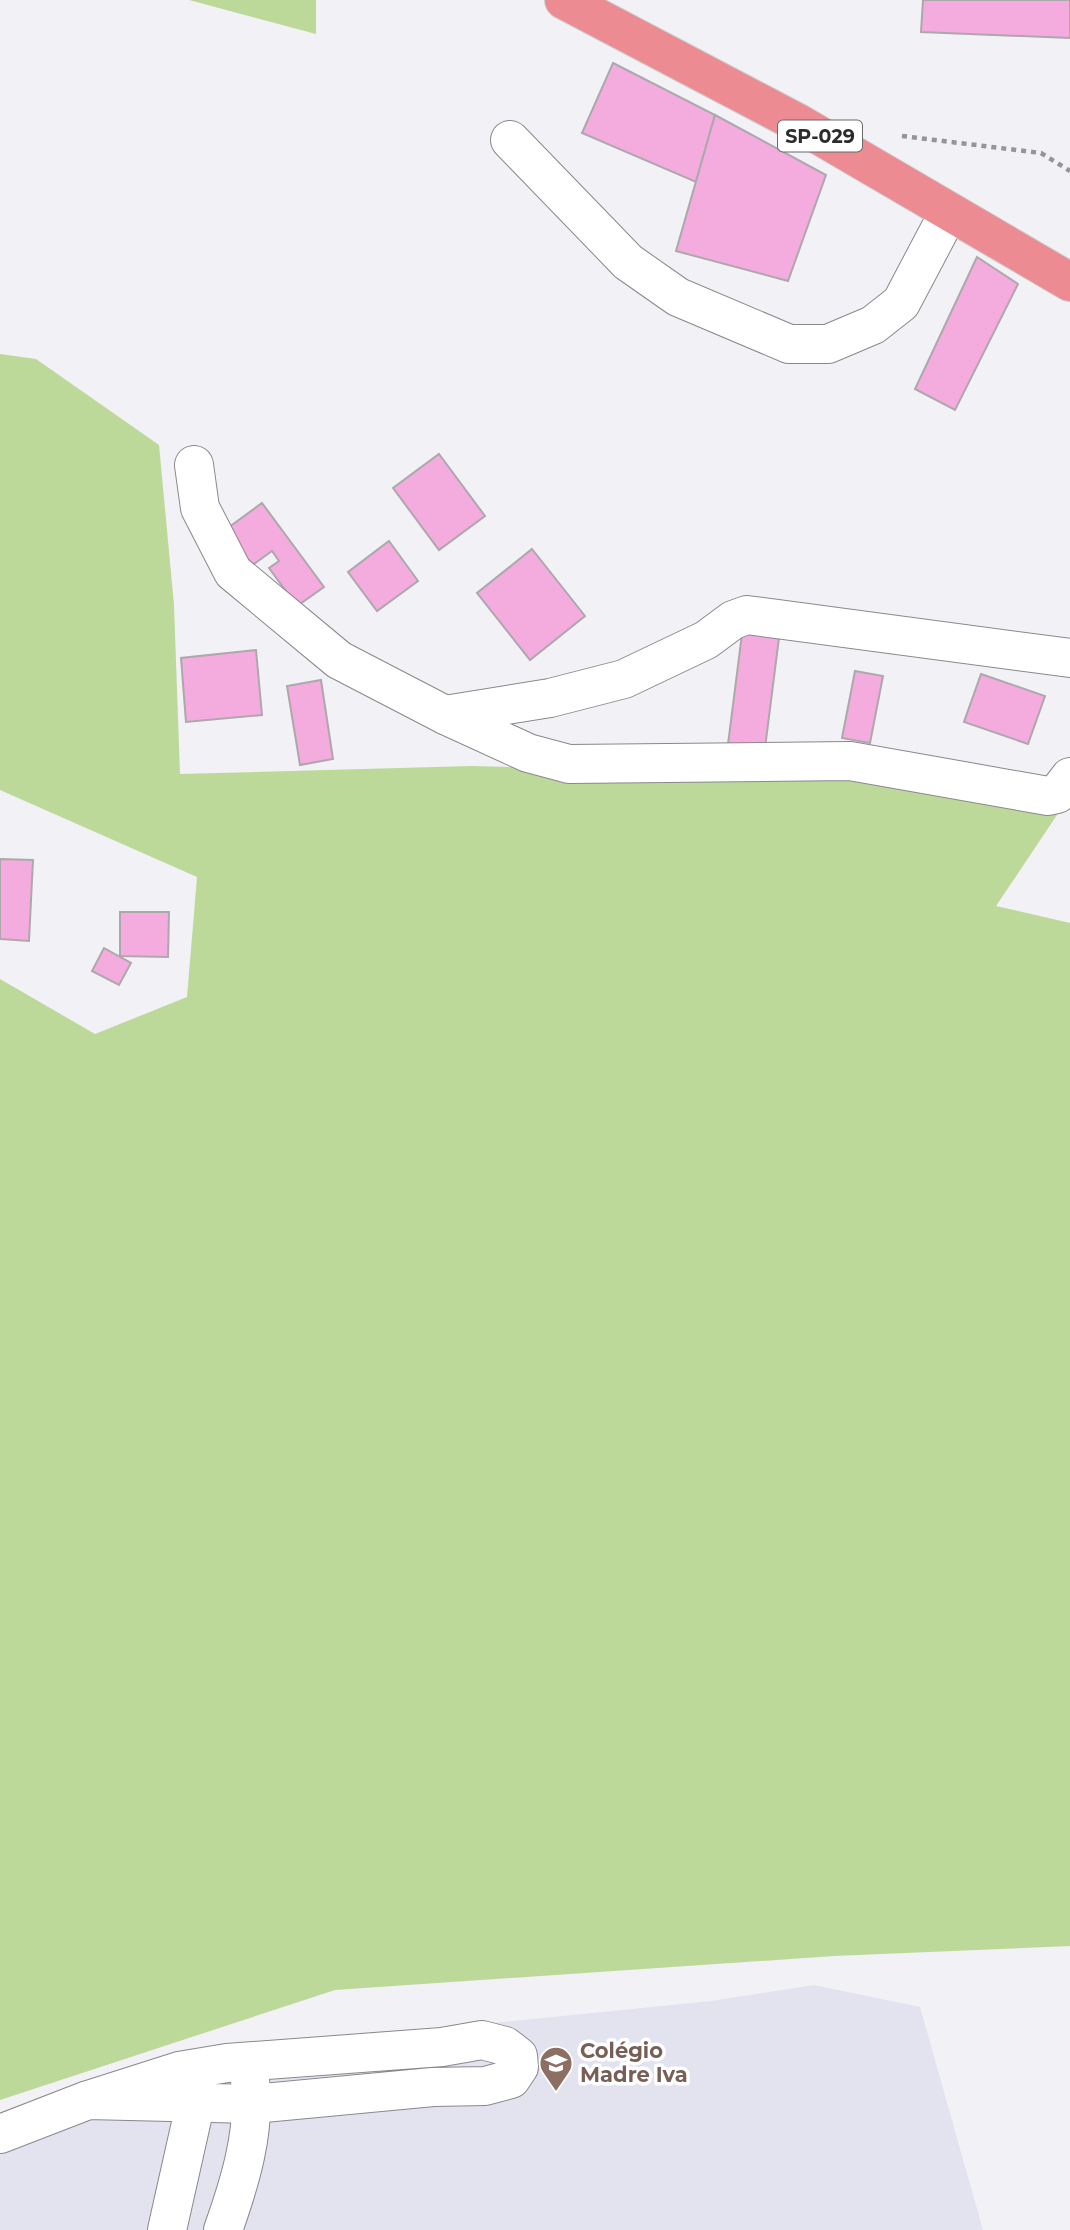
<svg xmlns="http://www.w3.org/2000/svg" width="1070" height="2230" font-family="Montserrat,sans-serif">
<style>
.built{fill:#e3e3ef}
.green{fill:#bcd999}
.building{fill:#f4abde;stroke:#ada8ab;stroke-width:2}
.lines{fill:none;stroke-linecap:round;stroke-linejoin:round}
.minor-casing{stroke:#89898d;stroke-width:40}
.highway-casing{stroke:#cccccd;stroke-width:40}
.path{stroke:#959599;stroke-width:4.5;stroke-dasharray:5 5;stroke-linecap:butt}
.minor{stroke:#fff;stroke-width:38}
.highway{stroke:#ec8b92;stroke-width:38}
.labels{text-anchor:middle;stroke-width:7;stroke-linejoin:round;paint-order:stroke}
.shield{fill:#fff;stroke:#6b6b6d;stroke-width:2}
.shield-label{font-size:19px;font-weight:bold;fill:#2c2c2e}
.education-label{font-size:21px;font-weight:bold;fill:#785e54;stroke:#fff;text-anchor:start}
</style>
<rect width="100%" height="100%" fill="#f1f1f6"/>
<!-- built -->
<path class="built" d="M814,1985L920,2007L983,2230H0V2147L334,2039L711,2001Z"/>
<!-- green -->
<g class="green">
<path d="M189,0H316V34Z"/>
<path d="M0,354L36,359L159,445L174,605L180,774L472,766L880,776L1065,803L996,906L1070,923V1946L834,1956L335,1990L0,2100V979L95,1034L187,997L197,877L0,790Z"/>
</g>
<!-- building -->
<g class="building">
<path d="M923,0H1070V38L921,32Z"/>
<path d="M613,63L715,115L696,182L582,133Z"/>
<path d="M715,115L826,175L788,281L676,251Z"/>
<path d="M977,257L1018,284L955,410L915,389Z"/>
<path d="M439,454L485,516L439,550L393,488Z"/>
<path d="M262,503L324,587L297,606L269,568L279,561L272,551L247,569L221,533Z"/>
<path d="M389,541L418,581L377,611L348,572Z"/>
<path d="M532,549L585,616L530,660L477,593Z"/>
<path d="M743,626L780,630L764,756L727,752Z"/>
<path d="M256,650L262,715L186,722L181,658Z"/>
<path d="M855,671L883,676L870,743L842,738Z"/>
<path d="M981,674L1045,696L1028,744L964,722Z"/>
<path d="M321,680L333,759L300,765L287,686Z"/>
<path d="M0,859L33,860L29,941L0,939Z"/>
<path d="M120,912H169L168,957L120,956Z"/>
<path d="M104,948L131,963L119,985L92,971Z"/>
</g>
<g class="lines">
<defs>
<g id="minor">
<path d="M510,140L628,262L678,297L789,344H828L873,325L901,303L949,212"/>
<path d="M194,465L200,508L233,572L339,660L445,715L550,698L624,679L706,640L733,620L747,615L1070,658"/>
<path d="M445,715L528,753L569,764L850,761L1048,796L1057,794L1070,777"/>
<path d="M0,2134L88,2100L179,2071L227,2063L442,2047L482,2040L505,2046L518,2056L519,2067L511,2079L485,2086L433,2087L253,2104L88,2100"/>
<path d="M167,2230L196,2101L197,2077"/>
<path d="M223,2230C240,2182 256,2131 250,2080"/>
</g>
<path id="highway" d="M564,0L798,123L1070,282"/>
</defs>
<!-- minor casing -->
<use href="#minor" class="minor-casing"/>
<!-- highway casing -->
<use href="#highway" class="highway-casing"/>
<!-- path -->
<path class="path" d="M902,136L1041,153L1070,171"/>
<!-- minor -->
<use href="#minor" class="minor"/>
<!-- highway -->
<use href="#highway" class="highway"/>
</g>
<!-- icons -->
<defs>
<symbol id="school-pin" viewBox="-11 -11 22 30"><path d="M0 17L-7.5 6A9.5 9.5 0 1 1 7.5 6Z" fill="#8d6e63" stroke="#fff"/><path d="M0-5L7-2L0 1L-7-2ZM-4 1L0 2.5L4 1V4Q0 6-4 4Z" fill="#fff"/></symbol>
</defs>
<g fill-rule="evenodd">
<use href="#school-pin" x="537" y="2044" width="38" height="52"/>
</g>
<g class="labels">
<!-- shield labels -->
<rect class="shield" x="778" y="120.5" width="84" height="31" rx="5"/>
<g class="shield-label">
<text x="820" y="143">SP-029</text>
</g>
<!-- education labels -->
<g class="education-label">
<text x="580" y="2058">Colégio<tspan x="580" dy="24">Madre Iva</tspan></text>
</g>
</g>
</svg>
